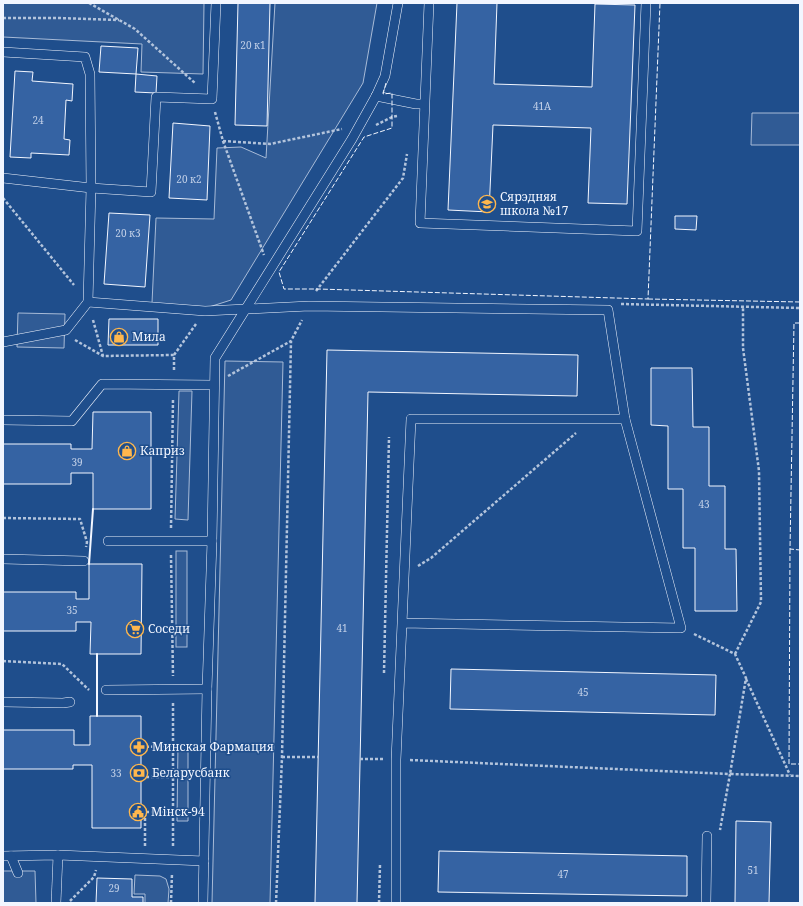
<svg xmlns="http://www.w3.org/2000/svg" width="803" height="906" font-family="'Noto Serif',serif">
<style>
.built{fill:#305b95;stroke:#a8bbd7}
.building{fill:#3563a3;stroke:#f2f6ff}
.lines{fill:none;stroke-linecap:round;stroke-linejoin:round}
.lane-casing{stroke:#f2f6ff;stroke-width:10}
.path{stroke:#b3c4dc;stroke-width:2.5;stroke-dasharray:3 2;stroke-linecap:butt}
.lane{stroke:#1f4e8c;stroke-width:9}
.fence{stroke:#f2f6ff;stroke-width:1;stroke-dasharray:5 2;stroke-linecap:butt}
.wall{stroke:#f2f6ff;stroke-width:2}
.labels{text-anchor:middle;stroke-width:3;stroke-linejoin:round;paint-order:stroke}
.number-label{font-size:10px;fill:#c3d1e8}
.poi-label{font-size:12px;fill:#f2f6ff;stroke:#1f4e8c;text-anchor:start}
</style>
<rect width="100%" height="100%" fill="#1f4e8c"/>
<!-- built -->
<g class="built">
<path d="M3,3H204L203,74L141,72L142,44L3,37Z"/>
<path d="M275,3H377L363,83L231,300L206,308L152,303L156,218L214,219L217,148L241,147L266,158Z"/>
<path d="M752,113H800V145H751Z"/>
<path d="M18,313L65,314L64,348L17,347Z"/>
<path d="M225,361L283,362L270,903H212Z"/>
<path d="M179,391H192L188,520L175,519Z"/>
<rect x="176" y="551" width="11" height="96"/>
<path d="M178,744H188V821H177Z"/>
<path d="M3,871H35L36,903H3Z"/>
<path d="M135,875L160,876L166,879L169,889L168,903H145V894H134Z"/>
</g>
<!-- building -->
<g class="building">
<path d="M238,3H270L267,126L235,125Z"/>
<path d="M457,3H497L494,84L592,87L595,4L635,5L627,204L588,203L591,128L493,125L489,212L448,210Z"/>
<path d="M101,46L138,48L136,74L99,72Z"/>
<path d="M15,71L33,72L32,81L73,84L72,101L66,100L64,139L70,140L69,155L31,153V158L10,157Z"/>
<path d="M136,74L157,76L156,93L135,92Z"/>
<path d="M173,123L210,126L207,200L169,198Z"/>
<path d="M109,213L150,215L145,287L104,284Z"/>
<path d="M675,216H697L696,230L675,229Z"/>
<path d="M109,319H158V345H108Z"/>
<path d="M327,350L578,355L577,396L368,392L357,903H315Z"/>
<path d="M651,368H692L693,427H709V486H725V549H736L737,611H695V548H683V489H668V426L651,425Z"/>
<path d="M93,412H151V509H93V473H71V484H3V444H71V449H92Z"/>
<path d="M89,564H142L141,654H90L91,622H76V631H3V592H76V599H89Z"/>
<path d="M451,669L716,675L715,715L450,709Z"/>
<path d="M90,716H141V828H92V765H73V769H3V730H74V745H90Z"/>
<path d="M736,821L771,822L769,903H735Z"/>
<path d="M439,851L687,856V896L438,892Z"/>
<path d="M97,878L132,879V897H143V903H96Z"/>
</g>
<g class="lines">
<defs>
<g id="lane">
<path d="M429,3L420,223L637,231L646,3"/>
<path d="M3,52L85,57L90,74L91,188L88,302L66,330L3,342"/>
<path d="M376,96L416,104H424"/>
<path d="M3,178L91,188L151,192L156,97L212,99L216,3"/>
<path d="M88,302L205,311L309,306L608,310L625,419"/>
<path d="M3,420L72,421L102,384L213,385"/>
<path d="M108,541H212"/>
<path d="M3,559L84,561"/>
<path d="M106,690L207,689"/>
<path d="M3,702L63,703L70,702"/>
<path d="M3,856L58,855L204,861"/>
<path d="M11,856L18,873"/>
<path d="M56,903L58,855"/>
<path d="M203,903L207,689L212,541L215,358L352,139L376,96L385,76L398,3"/>
<path d="M396,903V760L411,419H625L681,628L402,623"/>
<path d="M706,903L707,836"/>
</g>
</defs>
<!-- lane casing -->
<use href="#lane" class="lane-casing"/>
<!-- path -->
<g class="path">
<path d="M89,3L135,29L196,84"/>
<path d="M3,18H58L119,20"/>
<path d="M215,112L223,141L264,255"/>
<path d="M376,125L392,117L397,116"/>
<path d="M223,141L270,144L342,129"/>
<path d="M3,198L74,285"/>
<path d="M316,291L403,178L407,154"/>
<path d="M621,304L800,308"/>
<path d="M93,320L103,356"/>
<path d="M75,340L103,356L174,355"/>
<path d="M174,370V355L196,324"/>
<path d="M228,376L291,341"/>
<path d="M3,518L80,519L87,542L86,547"/>
<path d="M171,528L173,399"/>
<path d="M171,555L173,676"/>
<path d="M418,566L431,558L576,433"/>
<path d="M694,634L735,654L746,678L730,774L800,776"/>
<path d="M735,654L761,602L759,471L743,348V307"/>
<path d="M3,661L62,664L89,690"/>
<path d="M384,673L389,437"/>
<path d="M746,679L790,775"/>
<path d="M141,747L173,746"/>
<path d="M282,757H318"/>
<path d="M360,759H383"/>
<path d="M410,760L730,774L720,830"/>
<path d="M141,777H173"/>
<path d="M141,812H173"/>
<path d="M145,846V812"/>
<path d="M173,846V703"/>
<path d="M70,901L94,877L96,870"/>
<path d="M171,903L172,873"/>
<path d="M276,903L282,757L291,341L302,320"/>
<path d="M379,903L380,864"/>
</g>
<!-- lane -->
<use href="#lane" class="lane"/>
<!-- fence -->
<g class="fence">
<path d="M386,83L383,94L392,93V128L364,137L279,272L284,289H318L648,299L660,3"/>
<path d="M648,299L800,302"/>
<path d="M800,323H794L790,549L800,550"/>
<path d="M790,549L789,764H800"/>
</g>
<!-- wall -->
<g class="wall">
<path d="M89,564L93,509"/>
<path d="M97,716V654"/>
</g>
</g>
<!-- icons -->
<defs>
<symbol id="school-ring" viewBox="-11 -11 22 22"><circle r="9.5" fill="#1f4e8c" stroke="#ffb74d" stroke-width="1.5"/><path d="M0-5L7-2L0 1L-7-2ZM-4 1L0 2.5L4 1V4Q0 6-4 4Z" fill="#ffb74d"/></symbol>
<symbol id="shop-ring" viewBox="-11 -11 22 22"><circle r="9.5" fill="#1f4e8c" stroke="#ffb74d" stroke-width="1.5"/><path d="M-5-2.5h2.3a2.7 3.5 0 0 1 5.4 0H5L5.5 6h-11ZM-1.5-2.5h3a1.5 2.3 0 0 0-3 0Z" fill="#ffb74d"/></symbol>
<symbol id="supermarket-ring" viewBox="-11 -11 22 22"><circle r="9.5" fill="#1f4e8c" stroke="#ffb74d" stroke-width="1.5"/><path d="M-6-5.5h2.5l.6 2H6L4.5 2H-2.5L-4.4-4H-6ZM-1.5 3.2a1.3 1.3 0 1 0 .1 0ZM3 3.2a1.3 1.3 0 1 0 .1 0Z" fill="#ffb74d"/></symbol>
<symbol id="pharmacy-ring" viewBox="-11 -11 22 22"><circle r="9.5" fill="#1f4e8c" stroke="#ffb74d" stroke-width="1.5"/><path d="M-2-6h4v4h4v4h-4v4h-4v-4h-4v-4h4Z" fill="#ffb74d"/></symbol>
<symbol id="bank-ring" viewBox="-11 -11 22 22"><circle r="9.5" fill="#1f4e8c" stroke="#ffb74d" stroke-width="1.5"/><path d="M-6-4H6V4H-6ZM0-2.3a2.3 2.3 0 1 0 0 4.6a2.3 2.3 0 1 0 0-4.6Z" fill="#ffb74d"/></symbol>
<symbol id="civic-ring" viewBox="-11 -11 22 22"><circle r="9.5" fill="#1f4e8c" stroke="#ffb74d" stroke-width="1.5"/><path d="M-.6-6.5H3V-4.5H.6V-3L4-1V1h2V6H-6V1h2V-1L-.6-3ZM-1.2 2.5V6h2.4V2.5Z" fill="#ffb74d"/></symbol>
</defs>
<g fill-rule="evenodd">
<use href="#school-ring" x="477" y="194" width="20" height="20"/>
<use href="#shop-ring" x="109" y="327" width="20" height="20"/>
<use href="#shop-ring" x="117" y="441" width="20" height="20"/>
<use href="#supermarket-ring" x="125" y="619" width="20" height="20"/>
<use href="#pharmacy-ring" x="129" y="737" width="20" height="20"/>
<use href="#bank-ring" x="129" y="763" width="20" height="20"/>
<use href="#civic-ring" x="128" y="802" width="20" height="20"/>
</g>
<g class="labels">
<!-- number labels -->
<g class="number-label">
<text x="253" y="49">20 к1</text>
<text x="542" y="110">41А</text>
<text x="38" y="124">24</text>
<text x="189" y="183">20 к2</text>
<text x="128" y="237">20 к3</text>
<text x="77" y="466">39</text>
<text x="704" y="508">43</text>
<text x="72" y="614">35</text>
<text x="342" y="632">41</text>
<text x="583" y="696">45</text>
<text x="116" y="777">33</text>
<text x="753" y="874">51</text>
<text x="563" y="878">47</text>
<text x="114" y="892">29</text>
</g>
<!-- poi labels -->
<g class="poi-label">
<text x="500" y="201">Сярэдняя<tspan x="500" dy="14">школа №17</tspan></text>
<text x="132" y="341">Мила</text>
<text x="140" y="455">Каприз</text>
<text x="148" y="633">Соседи</text>
<text x="152" y="751">Минская Фармация</text>
<text x="152" y="777">Беларусбанк</text>
<text x="151" y="816">Мінск-94</text>
</g>
</g>
<!-- border -->
<rect width="803" height="906" fill="none" stroke="#f2f6ff" stroke-width="8"/>
</svg>
